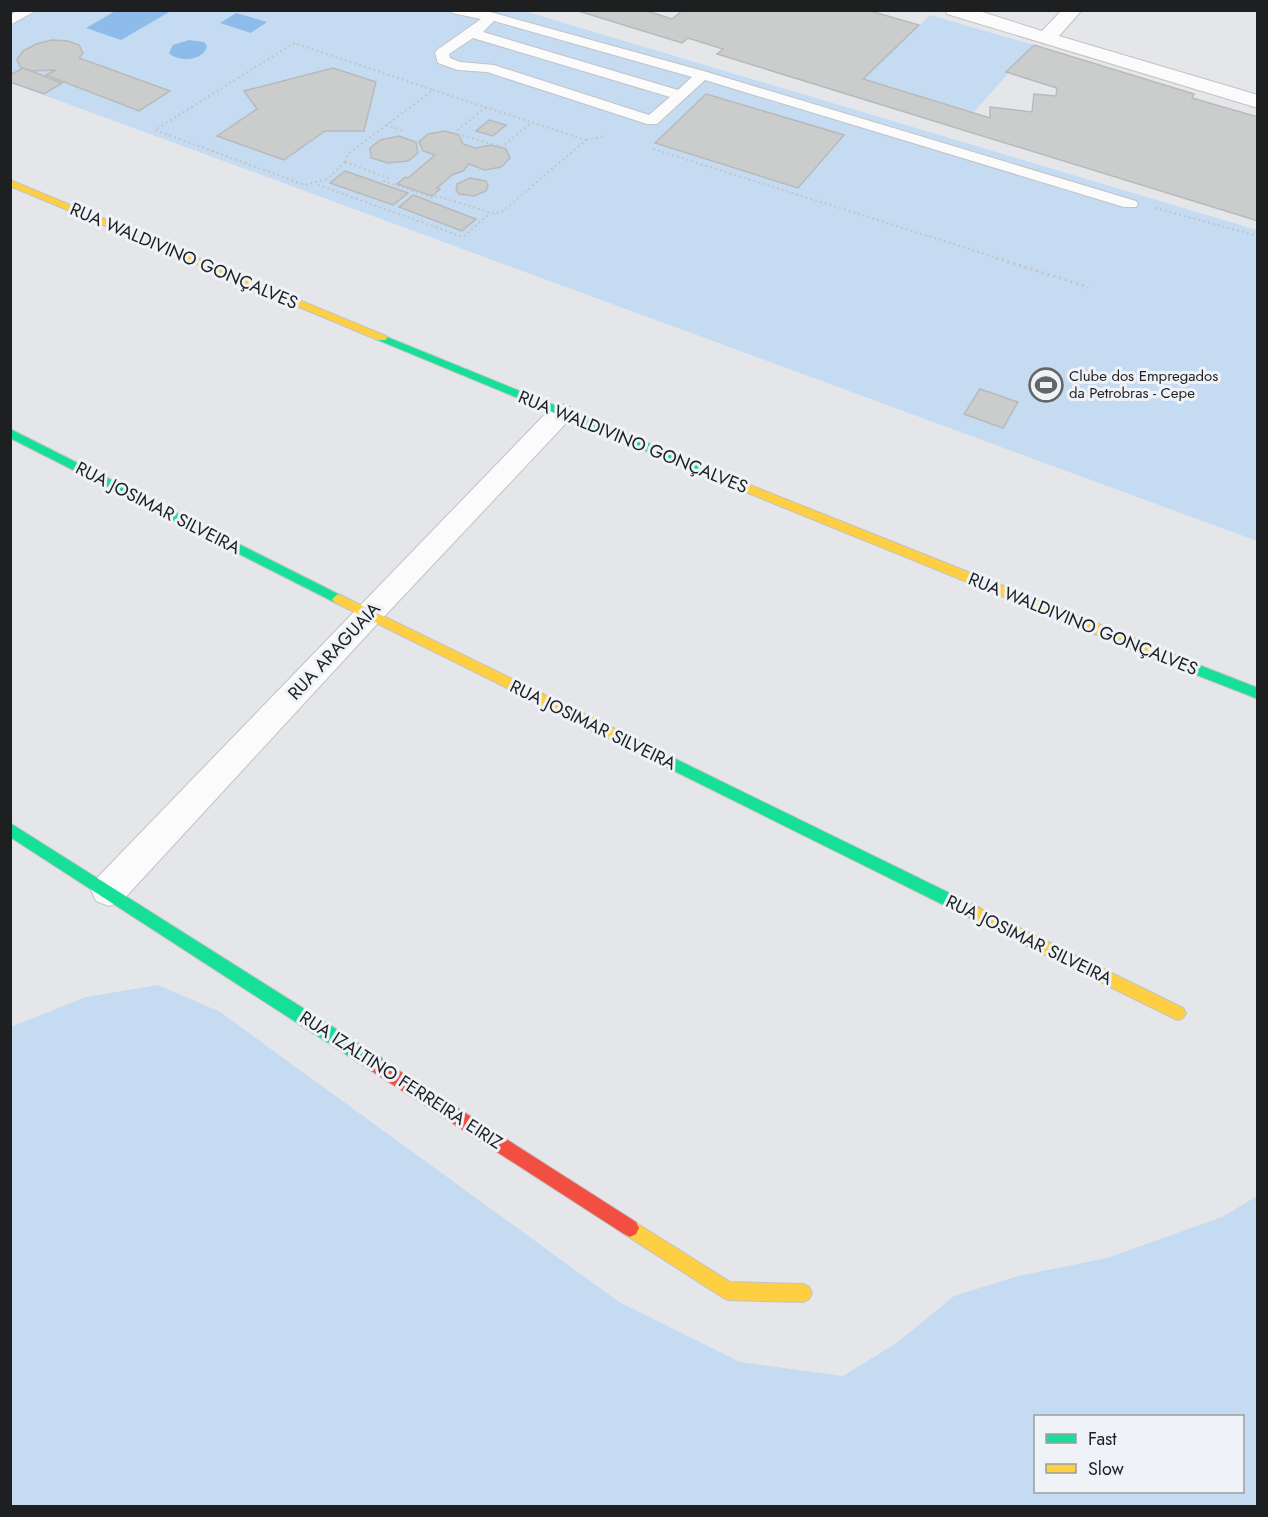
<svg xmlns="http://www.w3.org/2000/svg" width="1268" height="1517" font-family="Jost,sans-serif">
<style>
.green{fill:#c5dbf2;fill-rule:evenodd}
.water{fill:#8dbceb}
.building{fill:#cbcccc;stroke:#b9b9ba;stroke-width:1.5}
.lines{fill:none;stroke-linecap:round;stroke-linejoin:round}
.lane-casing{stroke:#c1c3c5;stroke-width:2}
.street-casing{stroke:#c1c3c5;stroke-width:2}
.fast-casing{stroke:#c1c3c5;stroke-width:2}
.slow-casing{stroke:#c1c3c5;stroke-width:2}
.jam-casing{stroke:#c1c3c5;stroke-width:2}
.path-far1{stroke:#c3c4c6;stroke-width:2;stroke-dasharray:2 3;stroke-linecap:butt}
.path{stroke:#c3c4c6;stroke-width:3;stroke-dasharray:2 4;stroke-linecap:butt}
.lane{fill:#fbfbfc;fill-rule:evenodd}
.street{fill:#fbfbfc;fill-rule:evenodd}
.fast{fill:#16e098;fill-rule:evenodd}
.slow{fill:#ffcf43;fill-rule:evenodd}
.jam{fill:#f24e42;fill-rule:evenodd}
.labels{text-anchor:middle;stroke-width:6;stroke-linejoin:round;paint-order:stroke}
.far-poi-label{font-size:15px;fill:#1e1f21;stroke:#eff3f8;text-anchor:start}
.street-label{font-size:18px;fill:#1e1f21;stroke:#eff3f8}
</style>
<rect width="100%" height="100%" fill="#e4e6e9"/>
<!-- green -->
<g class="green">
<path d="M10,11H524L1257,230V541L11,83Z"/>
<path d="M930,15L1034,45L973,113L863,79Z"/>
<path d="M158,985L220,1012L619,1302L740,1362L843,1376L898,1342L954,1296L1018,1276L1107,1258L1222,1217L1257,1196V1506H11V1027L86,997ZM1036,1416H1242V1492H1036Z"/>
</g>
<!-- water -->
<g class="water">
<path d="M117,10H171V11L121,40L86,28Z"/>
<path d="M236,13L267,22L251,33L220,23Z"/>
<path d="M189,40L204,42L207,46C204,61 179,63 169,53L173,45Z"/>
</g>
<!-- building -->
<g class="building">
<path d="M575,10H644L672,19L683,10H867L919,25L863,79L990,118V107L1032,112L1034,94L1056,96L1057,88L1006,72L1034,45L1194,94L1192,98L1258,117V221L717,54L723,49L688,38L682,43Z"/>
<path d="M52,40L68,41L79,45L83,53L79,58L170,91L139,111L46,75L56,70L31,71L20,67L17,59L23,51L36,44Z"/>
<path d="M23,68L62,83L44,94L10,82V75Z"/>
<path d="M333,68L376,82L364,131H325L284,160L217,136L257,109L244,91Z"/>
<path d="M706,94L844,135L798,188L655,143Z"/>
<path d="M489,120L506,125L493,136L476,131Z"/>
<path d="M445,131L459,135L463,144L475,148L491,145L506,149L510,158L501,167L485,170L469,164L463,171L452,175L437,188L440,189L432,196L397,184L405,177L408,178L435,155L423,151L419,142L428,134Z"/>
<path d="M399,136L416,142L418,153L408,161L388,163L371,158L370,148L380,140Z"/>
<path d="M345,171L408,193L393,205L330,183Z"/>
<path d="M470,178L486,181L488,186L486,191L474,196L459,194L456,190L457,184Z"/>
<path d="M413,195L476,219L462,231L399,207Z"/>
<path d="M980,389L1018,402L1003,428L964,414Z"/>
</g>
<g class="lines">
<defs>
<g id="lane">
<path d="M19,10H37L10,25V15Z"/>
<path d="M450,10L490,12L707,72L1136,201L1138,204L1136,207H1124L705,80L657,124H647L487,72L458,70L438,63L435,53L437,50L481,19L452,13ZM494,21L692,77L678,90L483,32ZM473,38L670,97L649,115L494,65L460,62L450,58L449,54Z"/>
</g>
<g id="street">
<path d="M945,10H976L1042,31L1062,10H1082L1059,36L1258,95V108L947,14Z"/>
<path d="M561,404L570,407L574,413L570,419L379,622L122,901L109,906L96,901L91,890L96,879L552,407Z"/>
</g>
<g id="fast">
<path d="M382,335L719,472L721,475L719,478H711L378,340L377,338Z"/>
<path d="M10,429L342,596L344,599L338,604L334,602L10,438Z"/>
<path d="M1181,658L1258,688V699L1176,667L1175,663Z"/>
<path d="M645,744L980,908L982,913L980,918L975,920L970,918L640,754L638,750L640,746Z"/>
<path d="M10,823L382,1058L384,1064L382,1070L376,1072L370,1070L10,837Z"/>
</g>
<g id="slow">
<path d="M10,180L386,336L387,338L386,340H378L10,186Z"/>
<path d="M715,471L1186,659L1187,663L1186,667H1176L711,478V472Z"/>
<path d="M338,594L650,746L652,750L650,754H640L334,602L332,599Z"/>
<path d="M975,906L1183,1008L1186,1013L1183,1018L1178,1020L1173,1018L970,918L968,913L970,908Z"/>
<path d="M630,1219L730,1282L803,1284L809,1287L812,1293L809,1299L803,1302L728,1300L722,1297L624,1234L621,1228L624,1222Z"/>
</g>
<path id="jam" d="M376,1056L636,1222L639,1228L636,1234L630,1237L624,1234L370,1070L368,1064L370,1058Z"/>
</defs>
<!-- lane casing -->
<use href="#lane" class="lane-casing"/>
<!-- street casing -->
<use href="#street" class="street-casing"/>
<!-- fast casing -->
<use href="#fast" class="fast-casing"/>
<!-- slow casing -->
<use href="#slow" class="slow-casing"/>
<!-- jam casing -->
<use href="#jam" class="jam-casing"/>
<!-- path-far1 -->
<g class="path-far1">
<path d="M486,107L454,133L502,147L531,123"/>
<path d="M386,125L404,131"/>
<path d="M586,140L605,136"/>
<path d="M653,149L1001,259"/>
<path d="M345,162L388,178L384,181L433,198L437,196L495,214L503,211L586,140L433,90"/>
<path d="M345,162L327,179L305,185L155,130L294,43L433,90"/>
<path d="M345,162L349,153L433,90"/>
<path d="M318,185L463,237L490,213"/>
<path d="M1155,208L1258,236"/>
</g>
<!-- path -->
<path class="path" d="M996,258L1088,287"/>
<!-- lane -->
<use href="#lane" class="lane"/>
<!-- street -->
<use href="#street" class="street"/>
<!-- fast -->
<use href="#fast" class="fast"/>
<!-- slow -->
<use href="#slow" class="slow"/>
<!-- jam -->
<use href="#jam" class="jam"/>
</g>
<!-- icons -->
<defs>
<symbol id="stadium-ring" viewBox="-11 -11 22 22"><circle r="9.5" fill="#eff3f8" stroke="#636567" stroke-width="1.5"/><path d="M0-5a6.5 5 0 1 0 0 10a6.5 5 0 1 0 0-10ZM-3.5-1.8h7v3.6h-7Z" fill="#636567"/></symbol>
</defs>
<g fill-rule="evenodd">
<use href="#stadium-ring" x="1027" y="366" width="38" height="38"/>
</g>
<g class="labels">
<!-- far-poi labels -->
<g class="far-poi-label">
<text x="1069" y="381">Clube dos Empregados<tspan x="1069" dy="17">da Petrobras - Cepe</tspan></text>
</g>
<!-- street labels -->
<g class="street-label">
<text transform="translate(184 256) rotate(23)" y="6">RUA WALDIVINO GONÇALVES</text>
<text transform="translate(633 442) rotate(22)" y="6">RUA WALDIVINO GONÇALVES</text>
<text transform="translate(158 508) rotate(27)" y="6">RUA JOSIMAR SILVEIRA</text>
<text transform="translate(1083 624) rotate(22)" y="6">RUA WALDIVINO GONÇALVES</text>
<text transform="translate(334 651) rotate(-47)" y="6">RUA ARAGUAIA</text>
<text transform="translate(593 725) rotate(26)" y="6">RUA JOSIMAR SILVEIRA</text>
<text transform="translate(1029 940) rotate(26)" y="6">RUA JOSIMAR SILVEIRA</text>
<text transform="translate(401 1080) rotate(33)" y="6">RUA IZALTINO FERREIRA EIRIZ</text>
</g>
</g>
<!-- border -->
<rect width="1268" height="1517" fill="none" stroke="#1e1f21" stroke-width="24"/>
<!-- legend -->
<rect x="1034" y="1415" width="210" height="78" fill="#eff3f8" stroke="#9b9ea2" stroke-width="1.5"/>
<rect x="1046" y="1434" width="30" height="9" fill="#16e098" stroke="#9b9ea2" stroke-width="1.5"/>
<text x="1088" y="1445" font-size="18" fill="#1e1f21">Fast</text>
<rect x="1046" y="1464" width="30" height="9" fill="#ffcf43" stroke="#9b9ea2" stroke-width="1.5"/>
<text x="1088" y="1475" font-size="18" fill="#1e1f21">Slow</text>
</svg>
